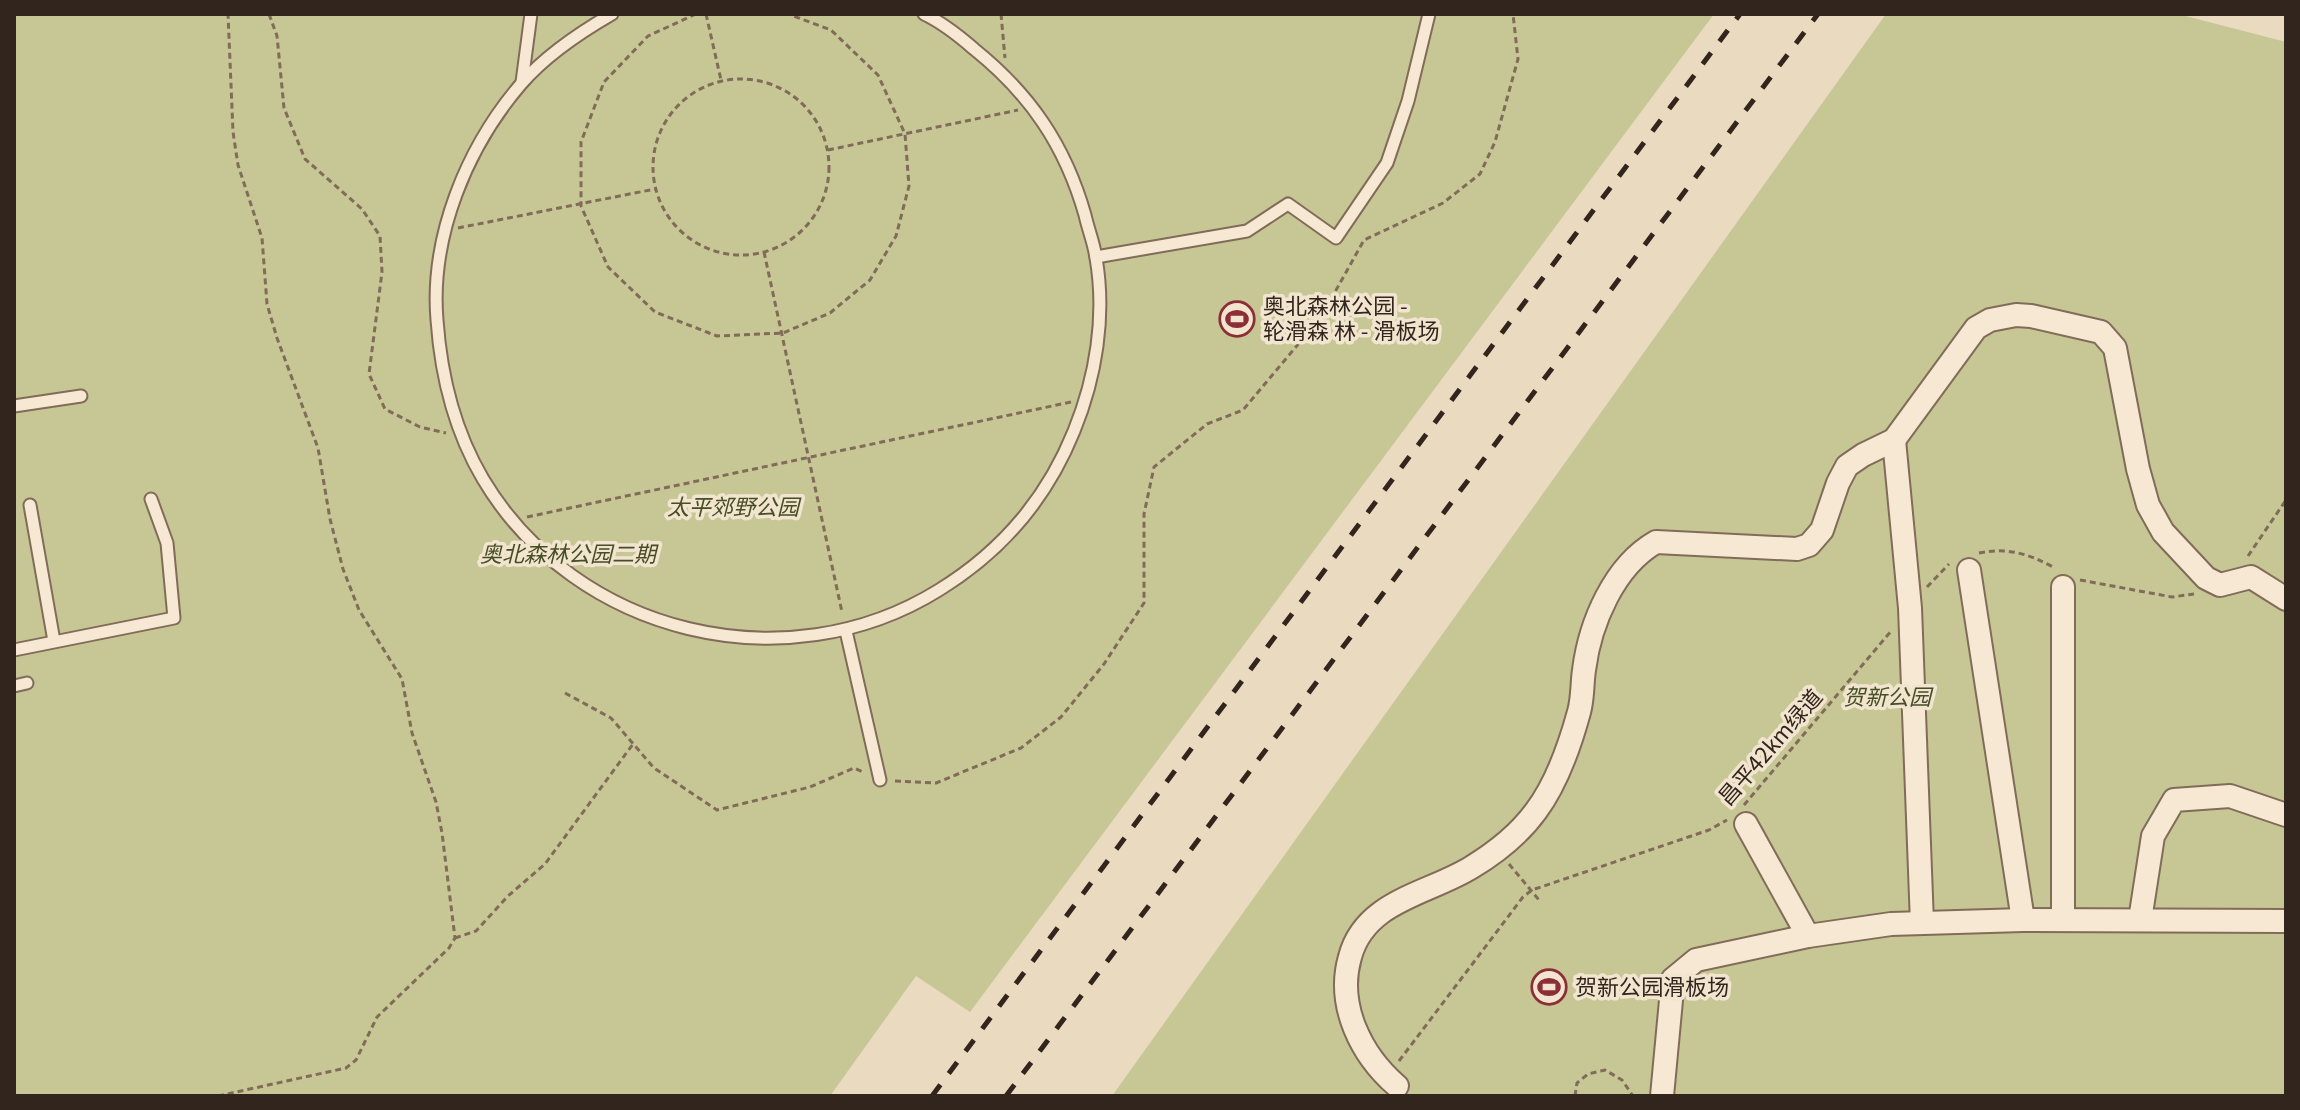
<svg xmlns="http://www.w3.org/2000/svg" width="2300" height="1110" font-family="Georgia,'Noto Sans SC',serif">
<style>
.green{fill:#c6c795}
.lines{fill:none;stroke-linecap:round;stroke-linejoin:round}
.lane-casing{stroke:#826b59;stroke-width:15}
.street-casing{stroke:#826b59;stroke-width:26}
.path{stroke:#826b59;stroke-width:3;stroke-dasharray:6 4;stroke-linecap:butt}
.lane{stroke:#f6e8d2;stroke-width:11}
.street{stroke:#f6e8d2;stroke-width:22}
.rail{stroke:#32251d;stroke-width:5;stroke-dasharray:14 14;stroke-linecap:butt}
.labels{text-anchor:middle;stroke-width:7;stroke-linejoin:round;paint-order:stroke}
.poi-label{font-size:22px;fill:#32251d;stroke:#f2e5cf;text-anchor:start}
.park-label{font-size:22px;font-style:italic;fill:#474d25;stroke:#f2e5cf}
.street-label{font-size:22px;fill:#32251d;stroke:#f2e5cf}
</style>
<rect width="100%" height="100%" fill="#eadac0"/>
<!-- green -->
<g class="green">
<path d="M14,14H1714L970,1012L916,976L830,1096H14Z"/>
<path d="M1886,14H2178L2286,42V1096H1112Z"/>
</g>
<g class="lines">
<defs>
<g id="lane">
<path d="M612,14C579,33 546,55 521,84C467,147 430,236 437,320C441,376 454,430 483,479C576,635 786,685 939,590C1001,552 1047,498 1074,431C1096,377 1106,316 1096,258C1094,243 1088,229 1085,215C1065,145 1030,94 974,49C958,35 943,23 924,14"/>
<path d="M522,82L531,14"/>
<path d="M1096,257L1247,231L1288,204L1336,238L1387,163L1408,101L1429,14"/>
<path d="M14,406L81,396"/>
<path d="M30,505L54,641"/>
<path d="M846,631L880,780"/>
<path d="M14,650L174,618L167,543L151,499"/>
<path d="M14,686L27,683"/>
</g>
<g id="street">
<path d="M1894,440L1910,608L1922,923"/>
<path d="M1969,570L2023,920"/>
<path d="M1746,824L1808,936"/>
<path d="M2063,920V587"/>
<path d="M2140,920L2153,836L2174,800L2230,796L2286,815"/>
<path d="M1397,1086C1361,1055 1336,1005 1350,957C1365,900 1429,894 1472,867C1495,853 1520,833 1536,811C1557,783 1570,745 1579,712C1583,698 1582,683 1584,670C1590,623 1614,566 1656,542L1797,549L1809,545L1822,530L1838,483L1847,466L1863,455L1894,440L1976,328L1990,320L2016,315L2031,316L2101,332L2115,348L2138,469L2148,505L2163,532L2206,578L2220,585L2251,577L2286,599"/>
<path d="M1662,1096L1673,979L1696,960L1808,936L1891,924L2023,920L2286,921"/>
</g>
</defs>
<!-- lane casing -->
<use href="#lane" class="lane-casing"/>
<!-- street casing -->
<use href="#street" class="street-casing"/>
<!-- path -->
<g class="path">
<path d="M269,14L277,36L284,108L305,159L362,209L380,236L382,272L369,374L385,409L420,427L446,433"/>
<path d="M696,14L648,36L604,82L581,142V206L608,267L655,312L717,336L783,333L830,313L870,280L896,236L909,186L905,134L878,75L831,30L788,14"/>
<path d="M706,14L721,80"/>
<path d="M1001,14L1005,58"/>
<circle cx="741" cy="167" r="88"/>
<path d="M828,150L1018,110"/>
<path d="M458,228L655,189"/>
<path d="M764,252L842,612"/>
<path d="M527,517L1071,402"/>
<path d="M1979,553C2008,547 2029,554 2055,568"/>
<path d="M2248,556L2286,500"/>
<path d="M2080,580L2172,597L2194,594"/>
<path d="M1927,587L1949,564"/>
<path d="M565,693L611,718L654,768L717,810L810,787L854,768L865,773"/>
<path d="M895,781L936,783L1021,748L1061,717L1104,664L1144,603V514L1154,467L1207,424L1243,410L1321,317L1364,240L1443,203L1480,174L1495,142L1518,59L1513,14"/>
<path d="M1744,805L1892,630"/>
<path d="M1509,864L1539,900"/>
<path d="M455,938L476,931L508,896L545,864L633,744"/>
<path d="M1399,1061L1523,897L1532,890L1709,830L1727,820"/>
<path d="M218,1096L346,1068L356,1060L377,1017L449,948L455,938L442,833L436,802L412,733L402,679L359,610L343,569L330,519L318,448L277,338L267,304L262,238L238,165L233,132L228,14"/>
<path d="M1575,1096L1577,1083L1588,1074L1605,1070L1622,1080L1633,1096"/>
</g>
<!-- lane -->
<use href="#lane" class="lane"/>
<!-- street -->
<use href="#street" class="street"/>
<!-- rail -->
<g class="rail">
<path d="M932,1096L1740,14"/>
<path d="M1006,1096L1818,14"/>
</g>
</g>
<!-- icons -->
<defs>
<symbol id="stadium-ring" viewBox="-11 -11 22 22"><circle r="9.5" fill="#f2e5cf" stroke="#8d2d36" stroke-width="1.5"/><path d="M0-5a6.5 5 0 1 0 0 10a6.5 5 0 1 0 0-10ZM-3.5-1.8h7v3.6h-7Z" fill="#8d2d36"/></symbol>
</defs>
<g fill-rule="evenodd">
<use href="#stadium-ring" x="1217" y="299" width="40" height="40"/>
<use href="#stadium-ring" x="1529" y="967" width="40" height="40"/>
</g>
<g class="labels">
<!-- poi labels -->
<g class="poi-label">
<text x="1263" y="314">奥北森林公园 -<tspan x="1263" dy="25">轮滑森 林 - 滑板场</tspan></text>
<text x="1575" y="995">贺新公园滑板场</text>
</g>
<!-- park labels -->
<g class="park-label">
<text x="733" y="515">太平郊野公园</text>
<text x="568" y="562">奥北森林公园二期</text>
<text x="1887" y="705">贺新公园</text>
</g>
<!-- street labels -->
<g class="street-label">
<text transform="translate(1770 747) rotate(-49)" y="8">昌平42km绿道</text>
</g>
</g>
<!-- border -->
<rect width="2300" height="1110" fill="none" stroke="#32251d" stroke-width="32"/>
</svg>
